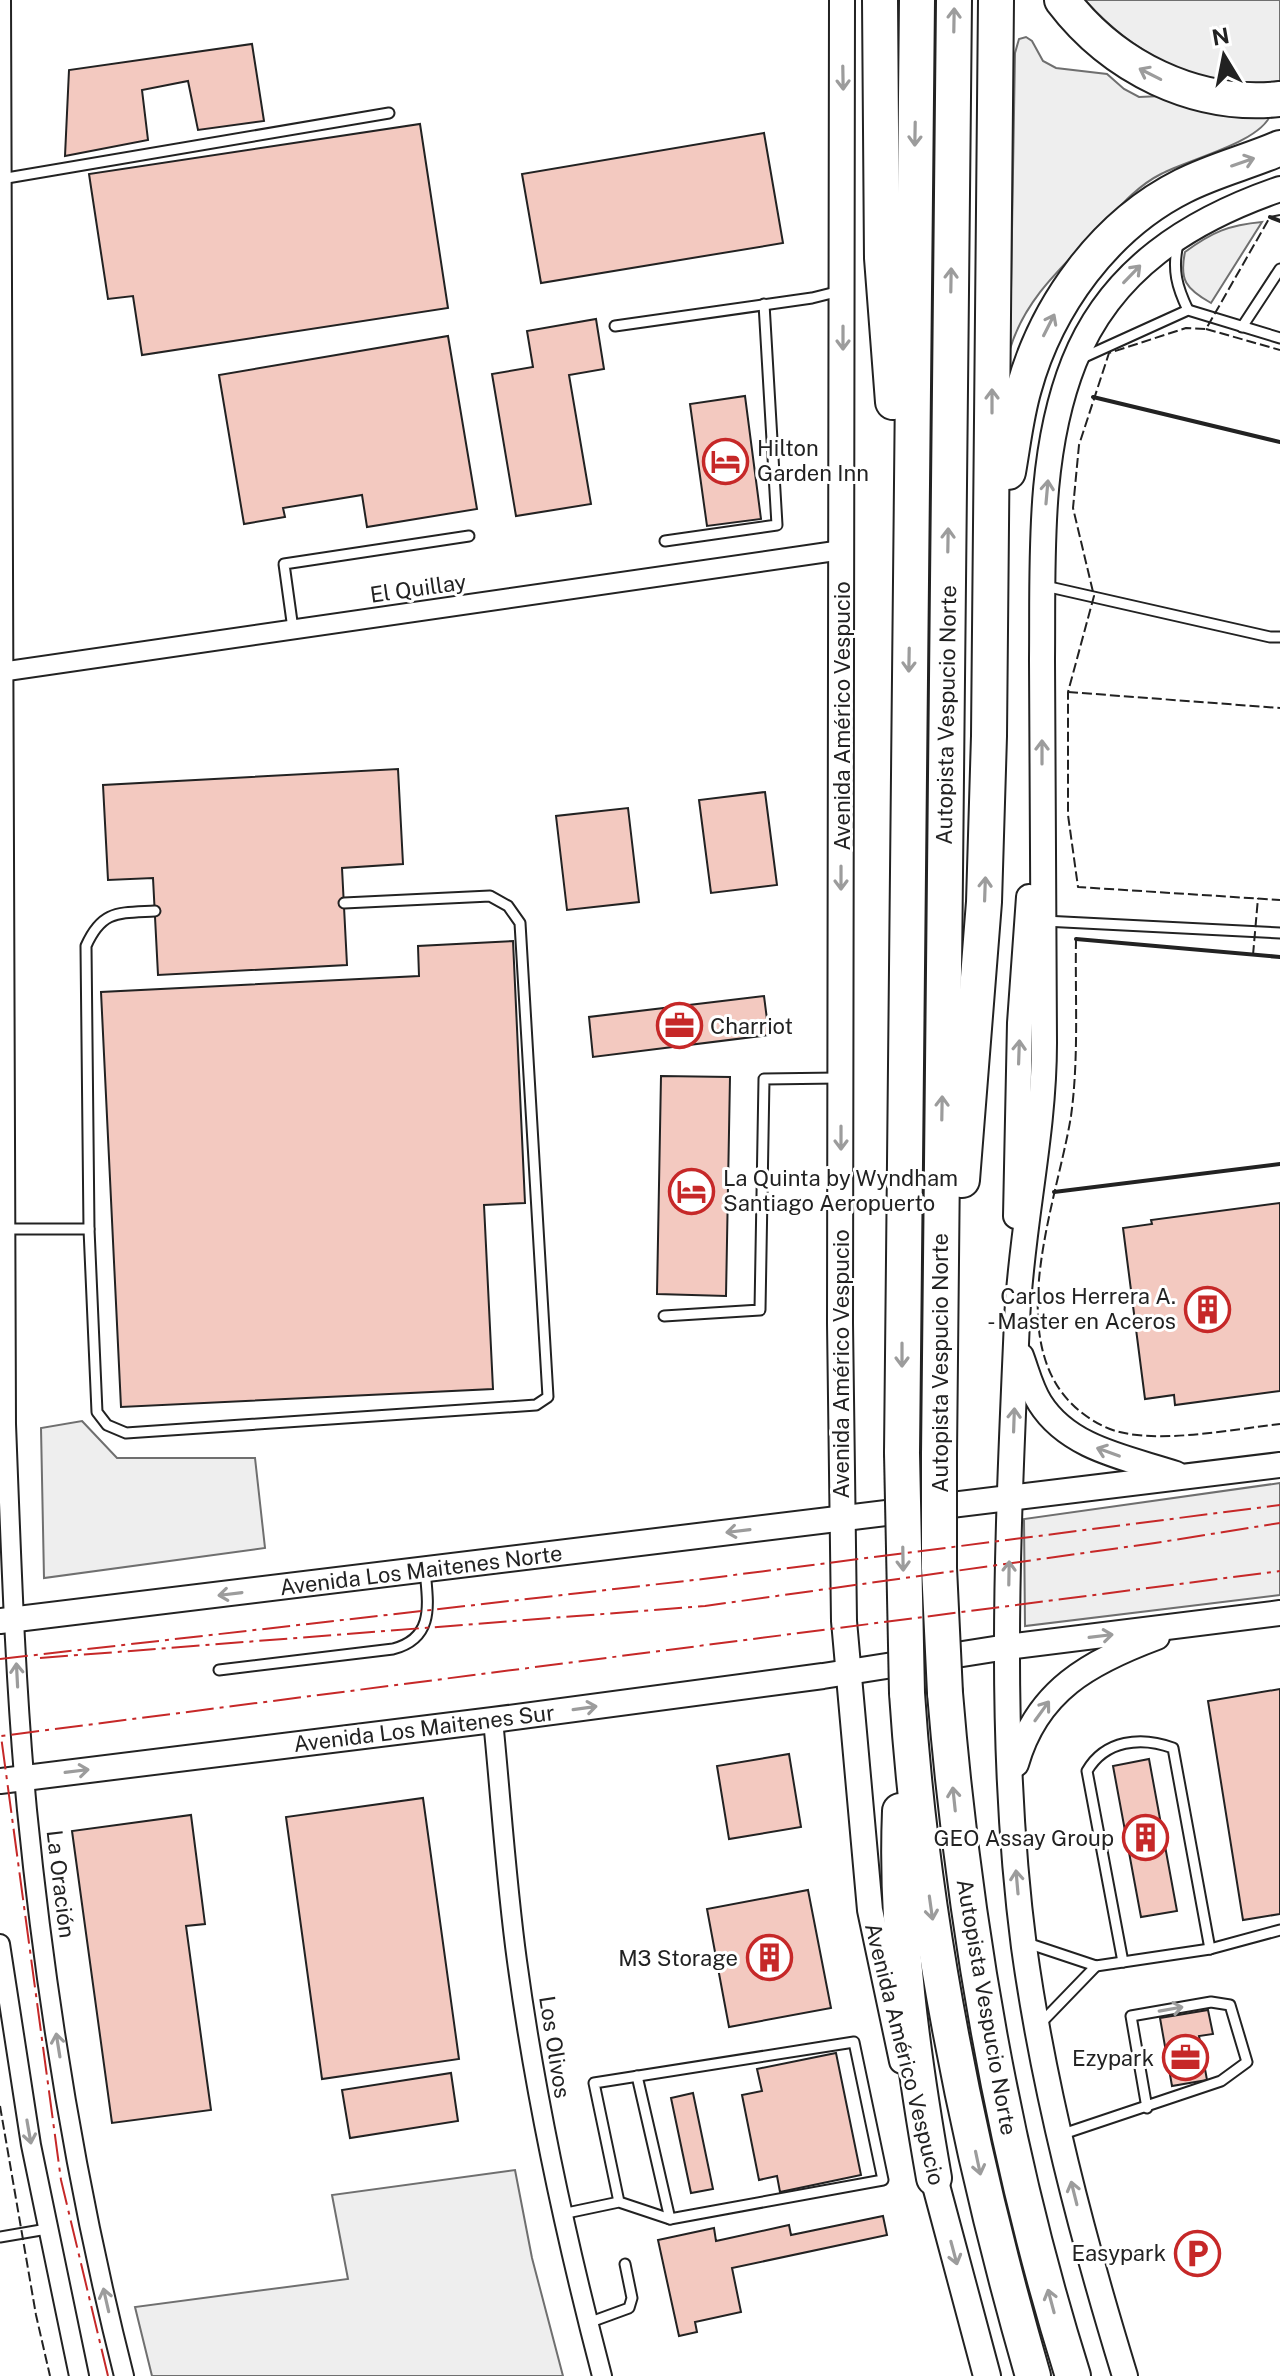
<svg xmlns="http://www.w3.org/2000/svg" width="1280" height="2376" font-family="'Public Sans',sans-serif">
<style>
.green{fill:#eee;stroke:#6f6f6f;stroke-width:2}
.building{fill:#f3c9c0;stroke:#222;stroke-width:2}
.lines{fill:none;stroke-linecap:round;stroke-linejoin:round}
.service-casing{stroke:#222;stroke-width:13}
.minor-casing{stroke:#222;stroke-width:22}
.tertiary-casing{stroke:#222;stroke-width:28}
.secondary-casing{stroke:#222;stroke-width:30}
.motorway-casing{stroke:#222;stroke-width:38}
.service{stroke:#fff;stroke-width:9}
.minor{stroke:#fff;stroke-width:18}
.tertiary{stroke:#fff;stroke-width:24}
.secondary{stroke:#fff;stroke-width:26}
.motorway{stroke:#fff;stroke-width:34}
.motorway-bridge-casing{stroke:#222;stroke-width:38;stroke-linecap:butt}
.motorway-bridge{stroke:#fff;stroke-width:34}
.fence{stroke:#222;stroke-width:2;stroke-dasharray:10 4;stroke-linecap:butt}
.wall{stroke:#222;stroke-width:4}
.power{stroke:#c62828;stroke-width:2;stroke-dasharray:28 6 4 6;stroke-linecap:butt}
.oneway{stroke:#9c9c9c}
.labels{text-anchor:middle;stroke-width:6;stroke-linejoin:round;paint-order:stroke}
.poi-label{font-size:22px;fill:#222;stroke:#fff;text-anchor:end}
.street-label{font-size:22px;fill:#222;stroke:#fff}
</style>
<rect width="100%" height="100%" fill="#fff"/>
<!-- green -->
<g class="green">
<path d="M1085,0H1280V81C1203,92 1135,56 1085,0Z"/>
<path d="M1026,37L1032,41L1043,61L1056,68L1107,74L1124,89L1139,97L1162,96L1271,114C1260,143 1189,159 1161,174C1135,187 1116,211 1097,231C1062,267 1025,299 1010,349L1015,53L1019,39Z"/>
<path d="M1262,222L1211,303C1186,289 1179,280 1185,252C1212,232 1229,225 1262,222Z"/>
<path d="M82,1421L117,1458H255L265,1548L44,1578L41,1428Z"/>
<path d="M1280,1483V1595L1025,1626L1024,1519Z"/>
<path d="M515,2170L532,2258L563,2376H152L135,2307L348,2279L332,2195Z"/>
</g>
<!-- building -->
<g class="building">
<path d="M252,44L264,121L198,130L188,81L142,90L148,140L65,156L69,70Z"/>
<path d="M420,124L448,308L142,355L133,296L108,299L89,174Z"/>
<path d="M764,133L783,243L541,283L522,174Z"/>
<path d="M596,319L604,369L569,375L591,504L516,516L492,374L533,367L527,331Z"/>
<path d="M448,336L477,509L367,527L362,495L283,508L285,517L244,524L219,375Z"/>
<path d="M745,396L761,519L707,526L690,404Z"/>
<path d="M398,769L403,864L342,868L347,965L158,975L153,878L108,880L103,785Z"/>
<path d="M765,792L777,885L711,893L699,800Z"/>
<path d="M628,808L639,902L567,910L556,816Z"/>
<path d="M513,941L525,1203L484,1205L493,1389L121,1407L101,992L419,976L418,946Z"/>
<path d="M764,996L769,1035L593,1057L589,1017Z"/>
<path d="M661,1076L730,1077L726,1296L657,1294Z"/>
<path d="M1280,1203V1391L1175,1405L1174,1395L1145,1399L1123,1228L1152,1224L1151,1220Z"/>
<path d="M1280,1689V1914L1243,1920L1208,1701Z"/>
<path d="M789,1754L801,1827L729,1839L717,1766Z"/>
<path d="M1149,1759L1177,1911L1141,1917L1113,1766Z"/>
<path d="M423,1798L459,2059L322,2079L286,1817Z"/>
<path d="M191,1815L205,1924L186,1926L211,2110L112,2123L72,1831Z"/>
<path d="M808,1890L831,2008L729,2027L707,1909Z"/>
<path d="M1208,2010L1213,2034L1199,2036L1207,2080L1172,2086L1160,2018Z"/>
<path d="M836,2053L861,2175L780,2192L777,2176L759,2180L742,2095L762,2091L757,2069Z"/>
<path d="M451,2073L458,2121L350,2138L342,2090Z"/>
<path d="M693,2093L713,2189L691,2193L671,2098Z"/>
<path d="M883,2216L887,2235L732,2268L741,2312L695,2322L697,2332L679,2336L658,2240L714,2228L716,2241L789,2225L791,2235Z"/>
</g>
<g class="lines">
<defs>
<g id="service">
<path d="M1,179L389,113"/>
<path d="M1178,244C1172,270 1177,287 1188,310"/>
<path d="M615,326L812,298L840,291"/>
<path d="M1242,327L1280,269"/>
<path d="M1080,359L1188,310L1280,338"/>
<path d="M665,541L777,525L764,304"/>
<path d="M1045,586L1270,637H1280"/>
<path d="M293,629L284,564L469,536"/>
<path d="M1044,921L1280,933"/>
<path d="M6,1229H89L97,1412L107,1425L126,1433L536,1405L548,1397L520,923L508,906L490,896L344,903"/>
<path d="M89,1229L86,946C102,910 118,913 155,911"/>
<path d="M664,1316L760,1310L764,1079L838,1078"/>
<path d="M219,1670L393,1649C435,1638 428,1604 425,1570"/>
<path d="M1027,1943L1096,1966L1210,1949L1280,1930"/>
<path d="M1123,1962L1087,1771C1105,1740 1141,1736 1173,1748L1210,1949"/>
<path d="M1039,2025L1096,1966"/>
<path d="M637,2076L670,2219"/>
<path d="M1060,2135L1221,2081L1247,2062L1230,2005L1211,2002L1131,2016L1147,2108"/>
<path d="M562,2214L619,2202L670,2219L883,2180L854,2042L594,2083L619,2202"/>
<path d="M0,2237L47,2229"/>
<path d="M588,2323L629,2308L632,2298L625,2264"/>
</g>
<g id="minor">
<path d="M1,0L6,1424C11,1553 15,1682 27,1810C46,2001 77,2191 124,2376"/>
<path d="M0,672L842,550"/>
<path d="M493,1720C501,1800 506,1881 517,1961C536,2101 566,2239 602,2376"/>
<path d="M0,1944L31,2145L79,2376"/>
</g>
<g id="tertiary">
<path d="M842,0L840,1323L844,1621L870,1910L902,2061"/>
<path d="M1016,1216L1020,1023L1029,897"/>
<path d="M1021,1356C1027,1372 1031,1389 1040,1403C1069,1449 1128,1458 1176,1474"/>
<path d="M0,1621L1280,1465"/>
<path d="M1016,1764C1037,1690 1090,1662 1157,1637"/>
<path d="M0,1781L493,1720L823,1676L1007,1647L1280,1613"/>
<path d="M1125,2376C1082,2236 1044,2092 1024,1947C997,1740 1008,1528 1017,1321C1021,1227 1044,1137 1044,1043C1044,916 1042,788 1042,660C1043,562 1037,455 1074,362C1111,269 1190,220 1280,189"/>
</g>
<path id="secondary" d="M934,2178L987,2376"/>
<g id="motorway">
<path d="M880,0L882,258L893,402"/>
<path d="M1062,0C1113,67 1195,108 1280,99"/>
<path d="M1008,472C1013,444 1016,415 1024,388C1047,305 1105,225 1183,186C1214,170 1248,162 1280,148"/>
<path d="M962,1180L984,902L989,736L996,0"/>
<path d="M902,1453L917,0"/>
<path d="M939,1455L954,0"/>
<path d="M907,1693C922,1924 969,2154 1033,2376"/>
<path d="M945,1693C964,1924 1003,2154 1073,2376"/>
<path d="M900,1811C895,1932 913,2059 934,2178"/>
</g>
</defs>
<!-- service casing -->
<use href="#service" class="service-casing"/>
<!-- minor casing -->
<use href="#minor" class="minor-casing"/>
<!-- tertiary casing -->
<use href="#tertiary" class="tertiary-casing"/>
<!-- secondary casing -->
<use href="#secondary" class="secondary-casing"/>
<!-- motorway casing -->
<use href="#motorway" class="motorway-casing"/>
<!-- service -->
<use href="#service" class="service"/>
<!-- minor -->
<use href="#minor" class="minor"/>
<!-- tertiary -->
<use href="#tertiary" class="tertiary"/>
<!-- secondary -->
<use href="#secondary" class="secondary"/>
<!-- motorway -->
<use href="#motorway" class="motorway"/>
<defs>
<g id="motorway-bridge">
<path d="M902,1453L907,1693"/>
<path d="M939,1455V1568L945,1693"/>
</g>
</defs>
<!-- motorway-bridge casing -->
<use href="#motorway-bridge" class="motorway-bridge-casing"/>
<!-- motorway-bridge -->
<use href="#motorway-bridge" class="motorway-bridge"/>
<!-- fence -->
<g class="fence">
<path d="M1280,215L1270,217L1206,329L1186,328L1109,353L1079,445L1073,508L1094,596L1068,692V815L1078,887L1280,900"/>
<path d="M1206,329L1280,350"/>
<path d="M1068,692L1280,708"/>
<path d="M1076,939C1075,997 1079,1058 1071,1116C1056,1210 988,1371 1105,1427C1148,1447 1233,1429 1280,1424"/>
<path d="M1253,955L1258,898"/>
<path d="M0,2106L36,2315L50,2376"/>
</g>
<!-- wall -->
<g class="wall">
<path d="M1270,217L1280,221"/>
<path d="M1093,397L1280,442"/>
<path d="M1076,939L1280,957"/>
<path d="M1054,1192L1280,1164"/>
</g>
<!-- power -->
<g class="power">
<path d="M40,1658L705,1606L1155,1543L1280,1523"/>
<path d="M0,1659L703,1579L1280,1505"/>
<path d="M108,2376L61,2180L1,1736L1280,1571"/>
</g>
</g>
<!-- one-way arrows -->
<defs><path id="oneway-shaft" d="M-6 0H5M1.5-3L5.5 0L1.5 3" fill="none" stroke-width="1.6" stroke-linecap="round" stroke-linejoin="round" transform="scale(2)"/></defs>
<g class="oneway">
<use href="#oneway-shaft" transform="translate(954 20) rotate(-89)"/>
<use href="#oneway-shaft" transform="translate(1150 74) rotate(-153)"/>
<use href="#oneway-shaft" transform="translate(843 78) rotate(89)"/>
<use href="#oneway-shaft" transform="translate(915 134) rotate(91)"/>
<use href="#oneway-shaft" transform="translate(1243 162) rotate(-19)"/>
<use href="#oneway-shaft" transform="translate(1132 274) rotate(-46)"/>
<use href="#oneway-shaft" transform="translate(951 280) rotate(-89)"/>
<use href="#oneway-shaft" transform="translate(1049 325) rotate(-63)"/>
<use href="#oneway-shaft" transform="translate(843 338) rotate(90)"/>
<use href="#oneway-shaft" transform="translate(992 401) rotate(-90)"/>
<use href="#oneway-shaft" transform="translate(1047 492) rotate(-85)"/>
<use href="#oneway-shaft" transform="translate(948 540) rotate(-89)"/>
<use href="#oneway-shaft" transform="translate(909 660) rotate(91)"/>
<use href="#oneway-shaft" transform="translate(1042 752) rotate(-90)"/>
<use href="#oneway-shaft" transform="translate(841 878) rotate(90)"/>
<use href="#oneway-shaft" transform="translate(985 889) rotate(-88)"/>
<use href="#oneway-shaft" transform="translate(1019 1052) rotate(-88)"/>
<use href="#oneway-shaft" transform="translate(942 1108) rotate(-89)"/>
<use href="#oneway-shaft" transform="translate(841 1138) rotate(90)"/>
<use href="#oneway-shaft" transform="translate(902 1355) rotate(90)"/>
<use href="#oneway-shaft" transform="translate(1014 1420) rotate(-88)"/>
<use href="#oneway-shaft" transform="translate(1108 1452) rotate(-160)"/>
<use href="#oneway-shaft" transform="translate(738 1531) rotate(173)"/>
<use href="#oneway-shaft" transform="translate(903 1559) rotate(89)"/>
<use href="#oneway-shaft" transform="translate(1009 1573) rotate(-89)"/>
<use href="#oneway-shaft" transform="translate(230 1594) rotate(173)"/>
<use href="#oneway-shaft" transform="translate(1101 1636) rotate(-7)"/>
<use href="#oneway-shaft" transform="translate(17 1675) rotate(-93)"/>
<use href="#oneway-shaft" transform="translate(585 1708) rotate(-8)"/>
<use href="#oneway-shaft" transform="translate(1042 1711) rotate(-54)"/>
<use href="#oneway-shaft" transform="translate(77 1771) rotate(-7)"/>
<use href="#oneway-shaft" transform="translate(954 1799) rotate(-96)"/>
<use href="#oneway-shaft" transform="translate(1017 1882) rotate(-95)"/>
<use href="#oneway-shaft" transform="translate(931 1908) rotate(82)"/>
<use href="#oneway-shaft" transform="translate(1171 2009) rotate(-10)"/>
<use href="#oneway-shaft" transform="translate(58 2045) rotate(-99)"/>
<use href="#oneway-shaft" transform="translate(29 2132) rotate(80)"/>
<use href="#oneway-shaft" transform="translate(978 2163) rotate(78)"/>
<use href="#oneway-shaft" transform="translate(1074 2193) rotate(-104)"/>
<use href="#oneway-shaft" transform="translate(954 2253) rotate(75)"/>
<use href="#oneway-shaft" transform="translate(106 2300) rotate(-103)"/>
<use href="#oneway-shaft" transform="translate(1051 2301) rotate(-105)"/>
</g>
<!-- icons -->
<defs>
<symbol id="hotel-ring" viewBox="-11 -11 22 22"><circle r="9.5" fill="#fff" stroke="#c62828" stroke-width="1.5"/><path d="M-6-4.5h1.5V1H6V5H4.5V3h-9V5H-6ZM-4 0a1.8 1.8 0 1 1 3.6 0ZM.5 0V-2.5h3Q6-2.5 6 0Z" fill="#c62828"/></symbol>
<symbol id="office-ring" viewBox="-11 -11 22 22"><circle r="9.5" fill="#fff" stroke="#c62828" stroke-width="1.5"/><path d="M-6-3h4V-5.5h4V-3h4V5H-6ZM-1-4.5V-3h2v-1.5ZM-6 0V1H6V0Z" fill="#c62828"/></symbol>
<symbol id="building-ring" viewBox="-11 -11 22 22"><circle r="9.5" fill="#fff" stroke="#c62828" stroke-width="1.5"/><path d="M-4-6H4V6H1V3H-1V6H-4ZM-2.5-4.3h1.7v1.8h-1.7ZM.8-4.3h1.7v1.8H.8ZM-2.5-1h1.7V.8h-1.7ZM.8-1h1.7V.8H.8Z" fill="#c62828"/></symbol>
<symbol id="parking-ring" viewBox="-11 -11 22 22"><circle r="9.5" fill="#fff" stroke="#c62828" stroke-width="1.5"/><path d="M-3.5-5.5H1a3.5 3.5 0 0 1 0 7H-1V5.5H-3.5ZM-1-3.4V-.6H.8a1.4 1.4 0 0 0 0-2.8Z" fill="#c62828"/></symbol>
</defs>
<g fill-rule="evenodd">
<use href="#hotel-ring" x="700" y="436" width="51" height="51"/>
<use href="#office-ring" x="654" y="1000" width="51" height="51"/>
<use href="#hotel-ring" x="666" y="1166" width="51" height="51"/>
<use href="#building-ring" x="1182" y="1284" width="51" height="51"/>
<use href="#building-ring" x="1120" y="1812" width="51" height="51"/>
<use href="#building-ring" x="744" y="1932" width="51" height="51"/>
<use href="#office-ring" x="1160" y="2032" width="51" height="51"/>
<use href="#parking-ring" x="1172" y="2228" width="51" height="51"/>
</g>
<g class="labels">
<!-- poi labels -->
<g class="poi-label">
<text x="757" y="456" text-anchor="start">Hilton<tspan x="757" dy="25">Garden Inn</tspan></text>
<text x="710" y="1034" text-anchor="start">Charriot</text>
<text x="723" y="1186" text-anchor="start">La Quinta by Wyndham<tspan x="723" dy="25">Santiago Aeropuerto</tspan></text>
<text x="1176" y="1304">Carlos Herrera A.<tspan x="1176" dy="25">- Master en Aceros</tspan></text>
<text x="1114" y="1846">GEO Assay Group</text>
<text x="738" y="1966">M3 Storage</text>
<text x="1154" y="2066">Ezypark</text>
<text x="1166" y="2261">Easypark</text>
</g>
<!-- street labels -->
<g class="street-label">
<text transform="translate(418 588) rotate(-8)" y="8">El Quillay</text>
<text transform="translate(946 715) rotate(-89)" y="8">Autopista Vespucio Norte</text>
<text transform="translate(842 716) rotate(-90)" y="8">Avenida Américo Vespucio</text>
<text transform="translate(940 1363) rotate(-90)" y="8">Autopista Vespucio Norte</text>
<text transform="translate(841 1364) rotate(-90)" y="8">Avenida Américo Vespucio</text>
<text transform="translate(421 1570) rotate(-7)" y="8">Avenida Los Maitenes Norte</text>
<text transform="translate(424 1728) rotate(-7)" y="8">Avenida Los Maitenes Sur</text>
<text transform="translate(61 1884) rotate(83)" y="8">La Oración</text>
<text transform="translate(987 2007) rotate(80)" y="8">Autopista Vespucio Norte</text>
<text transform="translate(555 2047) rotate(81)" y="8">Los Olivos</text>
<text transform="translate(905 2054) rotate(76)" y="8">Avenida Américo Vespucio</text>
</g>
</g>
<!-- north arrow -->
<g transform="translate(1224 56) rotate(350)" stroke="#ffffff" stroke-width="6" paint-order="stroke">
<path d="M0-6L14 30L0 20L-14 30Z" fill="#222222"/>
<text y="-12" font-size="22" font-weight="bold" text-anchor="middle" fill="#222222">N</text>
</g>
</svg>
